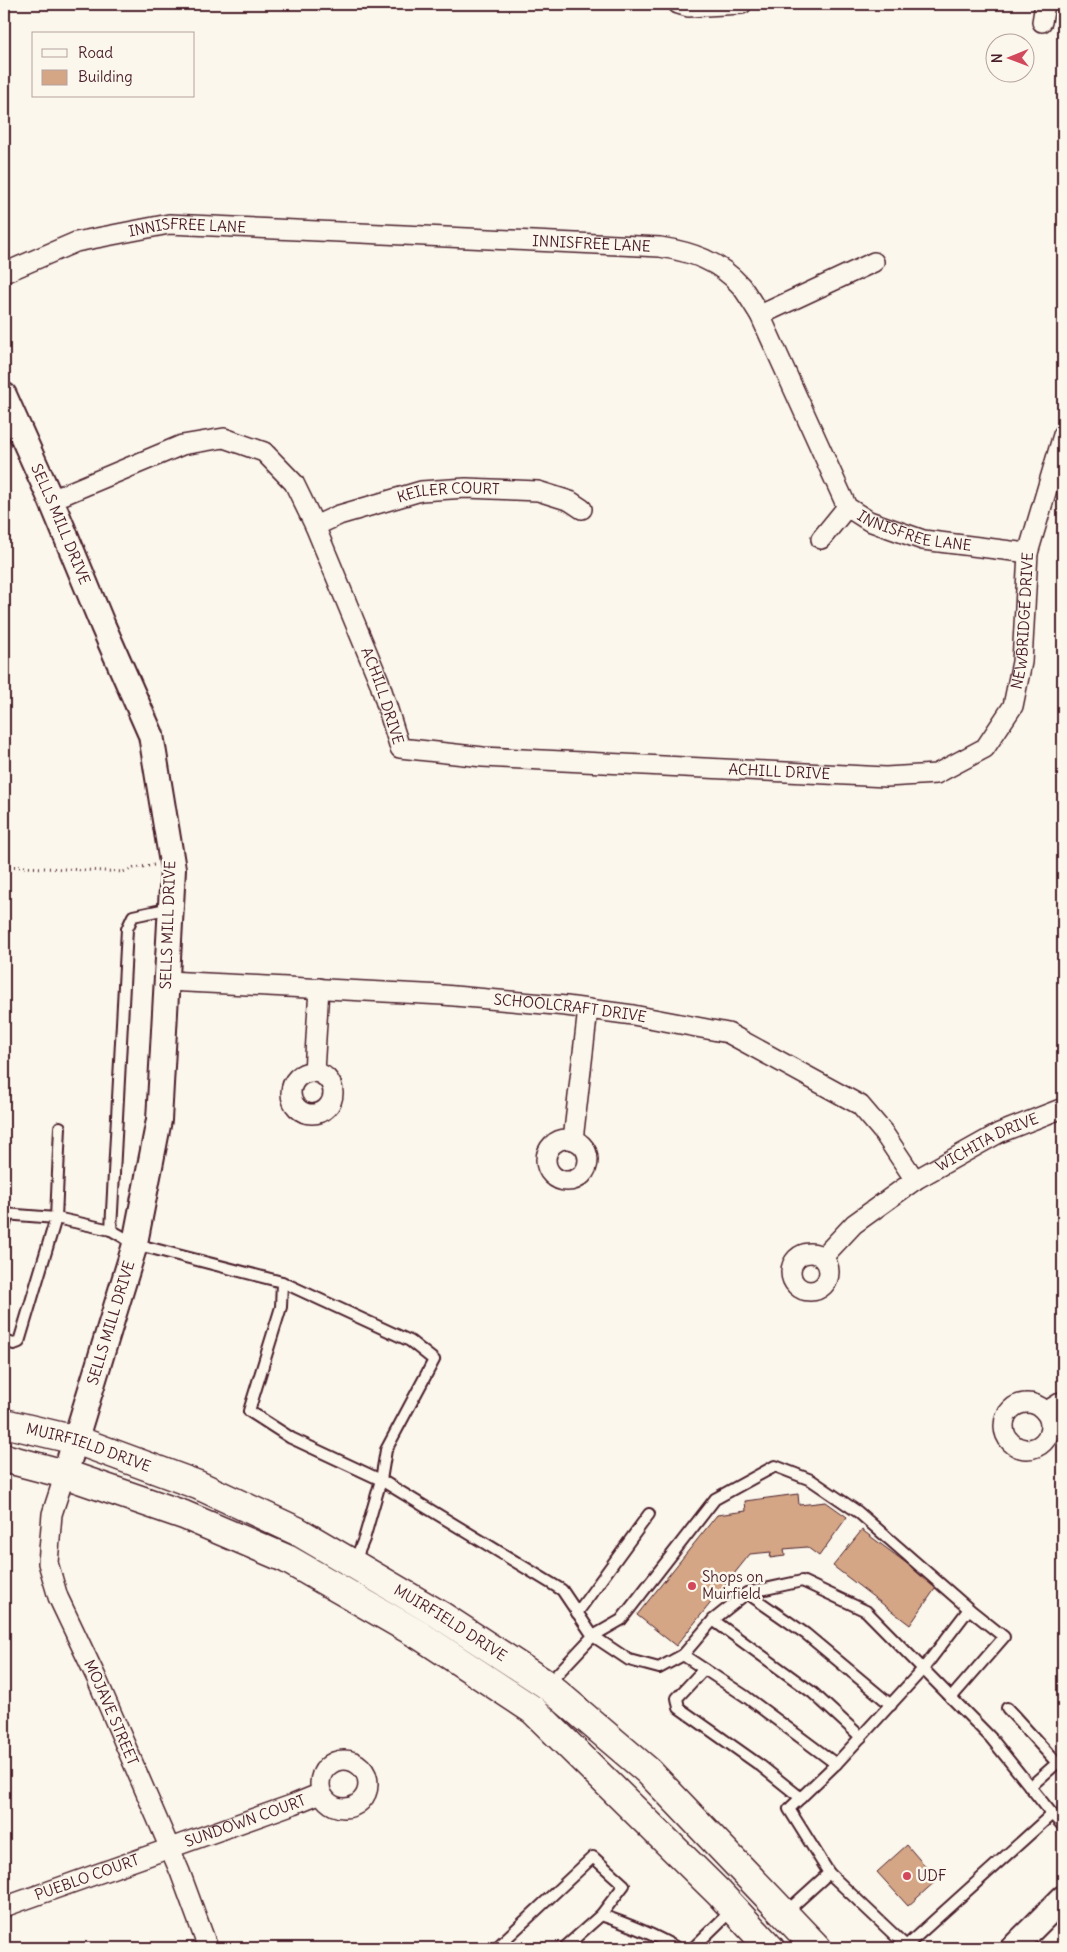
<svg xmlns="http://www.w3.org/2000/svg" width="1067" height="1952" font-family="Delius,sans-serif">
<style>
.building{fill:#d4a686;stroke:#4a1f2b}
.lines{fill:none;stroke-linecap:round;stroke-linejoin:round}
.service-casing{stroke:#4a1f2b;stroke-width:14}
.minor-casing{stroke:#4a1f2b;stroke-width:22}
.tertiary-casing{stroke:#4a1f2b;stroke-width:28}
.primary-casing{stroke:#4a1f2b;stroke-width:31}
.path{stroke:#4a1f2b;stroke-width:3;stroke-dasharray:1 4;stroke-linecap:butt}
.service{stroke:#fbf7ec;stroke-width:10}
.minor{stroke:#fbf7ec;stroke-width:19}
.tertiary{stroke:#fbf7ec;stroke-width:24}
.primary{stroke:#fbf7ec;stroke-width:28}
.poi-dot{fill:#d1495b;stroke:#fbf7ec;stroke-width:2}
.labels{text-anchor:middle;stroke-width:5;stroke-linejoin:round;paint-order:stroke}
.street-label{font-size:15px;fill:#4a1f2b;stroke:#fbf7ec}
.poi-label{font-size:15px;fill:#4a1f2b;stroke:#fbf7ec;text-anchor:start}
</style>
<rect width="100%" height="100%" fill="#fbf7ec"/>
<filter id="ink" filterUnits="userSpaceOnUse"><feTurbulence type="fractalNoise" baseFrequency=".02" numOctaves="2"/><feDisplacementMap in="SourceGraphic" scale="10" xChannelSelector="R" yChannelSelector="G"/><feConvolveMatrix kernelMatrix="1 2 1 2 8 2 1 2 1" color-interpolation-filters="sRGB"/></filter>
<g filter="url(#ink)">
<!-- building -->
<g class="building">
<path d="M798,1494L799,1505L826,1502L847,1517L819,1556L807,1547L784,1549L785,1556L770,1558L771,1552L750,1554L676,1646L637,1615L717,1515L746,1511L745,1501Z"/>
<path d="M862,1530L937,1586L910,1625L833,1566Z"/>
<path d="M907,1845L937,1880L908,1906L877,1872Z"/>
</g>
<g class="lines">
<defs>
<g id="service">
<path d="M4,1214L56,1218L111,1230L135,1244L282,1282L281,1307L249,1411L291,1438L381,1480L364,1539L354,1563"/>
<path d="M4,1228L8,1215"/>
<path d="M111,1230L127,929L133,916L171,908"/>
<path d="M282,1282L410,1341L434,1360L386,1450L381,1480L562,1590L593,1636L621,1620L715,1499L775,1466L811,1480L858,1512L969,1609L923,1669L836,1764L745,1696L683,1655L659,1668L629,1660L593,1636L547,1685"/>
<path d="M4,1341L14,1344L19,1342L56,1218L60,1127"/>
<path d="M747,1593L806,1634L891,1705"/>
<path d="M577,1613L649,1514"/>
<path d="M713,1620L813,1693L861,1737"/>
<path d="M683,1655L713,1620L747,1593L802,1581L866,1611L991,1738L1052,1814"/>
<path d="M704,1669L677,1698L679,1708L761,1766L801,1798"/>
<path d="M951,1698L1004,1637L969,1609"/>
<path d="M1007,1708L1057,1763L1030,1787"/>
<path d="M829,1873L906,1946L1052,1814L1063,1826"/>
<path d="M785,1913L829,1873L789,1809L836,1764"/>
<path d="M601,1915C628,1924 653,1934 677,1948"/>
<path d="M496,1948L593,1857L624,1885L601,1915L564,1948"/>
<path d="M693,1948L733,1909"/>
</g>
<g id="minor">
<path d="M678,4L688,7L742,4"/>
<path d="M1042,22L1045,4"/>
<path id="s1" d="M4,273L76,242L169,224L660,247C692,252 719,261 741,286C748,295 754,306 760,315L847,507L869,521L923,540L1028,553"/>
<path d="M760,315L874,262"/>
<path id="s2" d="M51,500L182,445L224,438L264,452L294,483L315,526L379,681L400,748L483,757L886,777L936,774L985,748L1013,706L1022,662L1028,553L1063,435"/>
<path id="s3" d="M315,526L339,515L421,491L466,488L538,491L570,501L582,509"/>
<path d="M821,539L847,507"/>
<path id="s4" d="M167,981L443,995L566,1006L633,1015L728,1033L860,1105L883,1132L915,1180"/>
<circle cx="312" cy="1093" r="21"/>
<path d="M314,1072L319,988"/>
<circle cx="567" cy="1160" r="21"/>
<path d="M573,1140L588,1009"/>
<circle cx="810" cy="1272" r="19"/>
<path id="s5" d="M823,1257L854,1224L915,1180L999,1133L1063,1108"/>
<circle cx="1027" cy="1426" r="23"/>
<path d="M1045,1412L1063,1401"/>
<path id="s6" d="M65,1474L52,1514L48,1563L58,1597L96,1677L180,1872L208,1948"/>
<circle cx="344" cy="1784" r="24"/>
<path id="s7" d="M4,1907L294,1804L321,1793"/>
</g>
<g id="tertiary">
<path id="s8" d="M4,395L51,500L103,626L151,735L173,869L159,1120L134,1248L65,1474"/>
<path d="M1013,1948L1063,1898"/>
</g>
<g id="primary">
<path id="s9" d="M4,1423L76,1440L198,1485L297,1531L440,1615L547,1685L648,1771L817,1948"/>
<path d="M4,1458L65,1474L184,1515L287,1559L421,1636L533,1710L719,1893L770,1948"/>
</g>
</defs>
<!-- service casing -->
<use href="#service" class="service-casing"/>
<!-- minor casing -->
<use href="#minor" class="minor-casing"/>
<!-- tertiary casing -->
<use href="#tertiary" class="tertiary-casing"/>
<!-- primary casing -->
<use href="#primary" class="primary-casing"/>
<!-- path -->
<path class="path" d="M4,866L123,872L134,868L154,865"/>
<!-- service -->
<use href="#service" class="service"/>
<!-- minor -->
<use href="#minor" class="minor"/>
<!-- tertiary -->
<use href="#tertiary" class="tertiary"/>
<!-- primary -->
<use href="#primary" class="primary"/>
</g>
</g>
<!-- markers -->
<g class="poi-dot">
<circle cx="692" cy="1586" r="5"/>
<circle cx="907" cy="1876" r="5"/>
</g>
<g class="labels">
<!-- street labels -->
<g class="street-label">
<text dy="5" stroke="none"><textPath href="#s1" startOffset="191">INNISFREE LANE</textPath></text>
<text dy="5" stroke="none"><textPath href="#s1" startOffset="596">INNISFREE LANE</textPath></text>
<text dy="5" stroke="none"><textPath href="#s3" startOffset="139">KEILER COURT</textPath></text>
<text dy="5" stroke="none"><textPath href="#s8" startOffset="141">SELLS MILL DRIVE</textPath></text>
<text dy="5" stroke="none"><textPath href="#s1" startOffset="1075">INNISFREE LANE</textPath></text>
<text dy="5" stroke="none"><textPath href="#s2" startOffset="1285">NEWBRIDGE DRIVE</textPath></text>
<text dy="5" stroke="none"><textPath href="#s2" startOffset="501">ACHILL DRIVE</textPath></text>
<text dy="5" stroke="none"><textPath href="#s2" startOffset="936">ACHILL DRIVE</textPath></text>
<text transform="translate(168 925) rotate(-88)" y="5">SELLS MILL DRIVE</text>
<text dy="5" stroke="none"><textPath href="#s4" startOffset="404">SCHOOLCRAFT DRIVE</textPath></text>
<text dy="5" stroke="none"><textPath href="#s5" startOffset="202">WICHITA DRIVE</textPath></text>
<text transform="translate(111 1323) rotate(-73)" y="5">SELLS MILL DRIVE</text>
<text dy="5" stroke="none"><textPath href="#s9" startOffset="88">MUIRFIELD DRIVE</textPath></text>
<text dy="5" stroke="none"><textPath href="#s9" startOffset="492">MUIRFIELD DRIVE</textPath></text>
<text dy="5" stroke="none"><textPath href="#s6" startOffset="254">MOJAVE STREET</textPath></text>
<text dy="5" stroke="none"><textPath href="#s7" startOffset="256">SUNDOWN COURT</textPath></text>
<text dy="5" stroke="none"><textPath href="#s7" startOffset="88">PUEBLO COURT</textPath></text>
</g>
<!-- poi labels -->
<g class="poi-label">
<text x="702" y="1582">Shops on<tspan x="702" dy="17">Muirfield</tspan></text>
<text x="917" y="1881">UDF</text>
</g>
</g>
<!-- margin -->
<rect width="1067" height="1952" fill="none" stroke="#fbf7ec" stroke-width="20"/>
<rect x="10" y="10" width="1047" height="1932" fill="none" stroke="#4a1f2b" stroke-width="2" filter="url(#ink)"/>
<!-- legend -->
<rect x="32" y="32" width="162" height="65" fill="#fbf7ec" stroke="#b4a19f"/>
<rect x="42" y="49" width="25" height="8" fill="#fbf7ec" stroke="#b4a19f"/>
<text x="78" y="58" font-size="15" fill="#4a1f2b">Road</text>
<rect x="42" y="70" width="25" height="15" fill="#d4a686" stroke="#b4a19f"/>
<text x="78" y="82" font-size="15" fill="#4a1f2b">Building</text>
<!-- north arrow -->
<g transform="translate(1010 58) rotate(269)"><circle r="24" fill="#fbf7ec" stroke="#b4a19f"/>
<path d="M0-4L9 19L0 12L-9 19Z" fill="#d1495b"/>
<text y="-8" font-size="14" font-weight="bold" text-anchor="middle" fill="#4a1f2b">N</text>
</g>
</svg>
